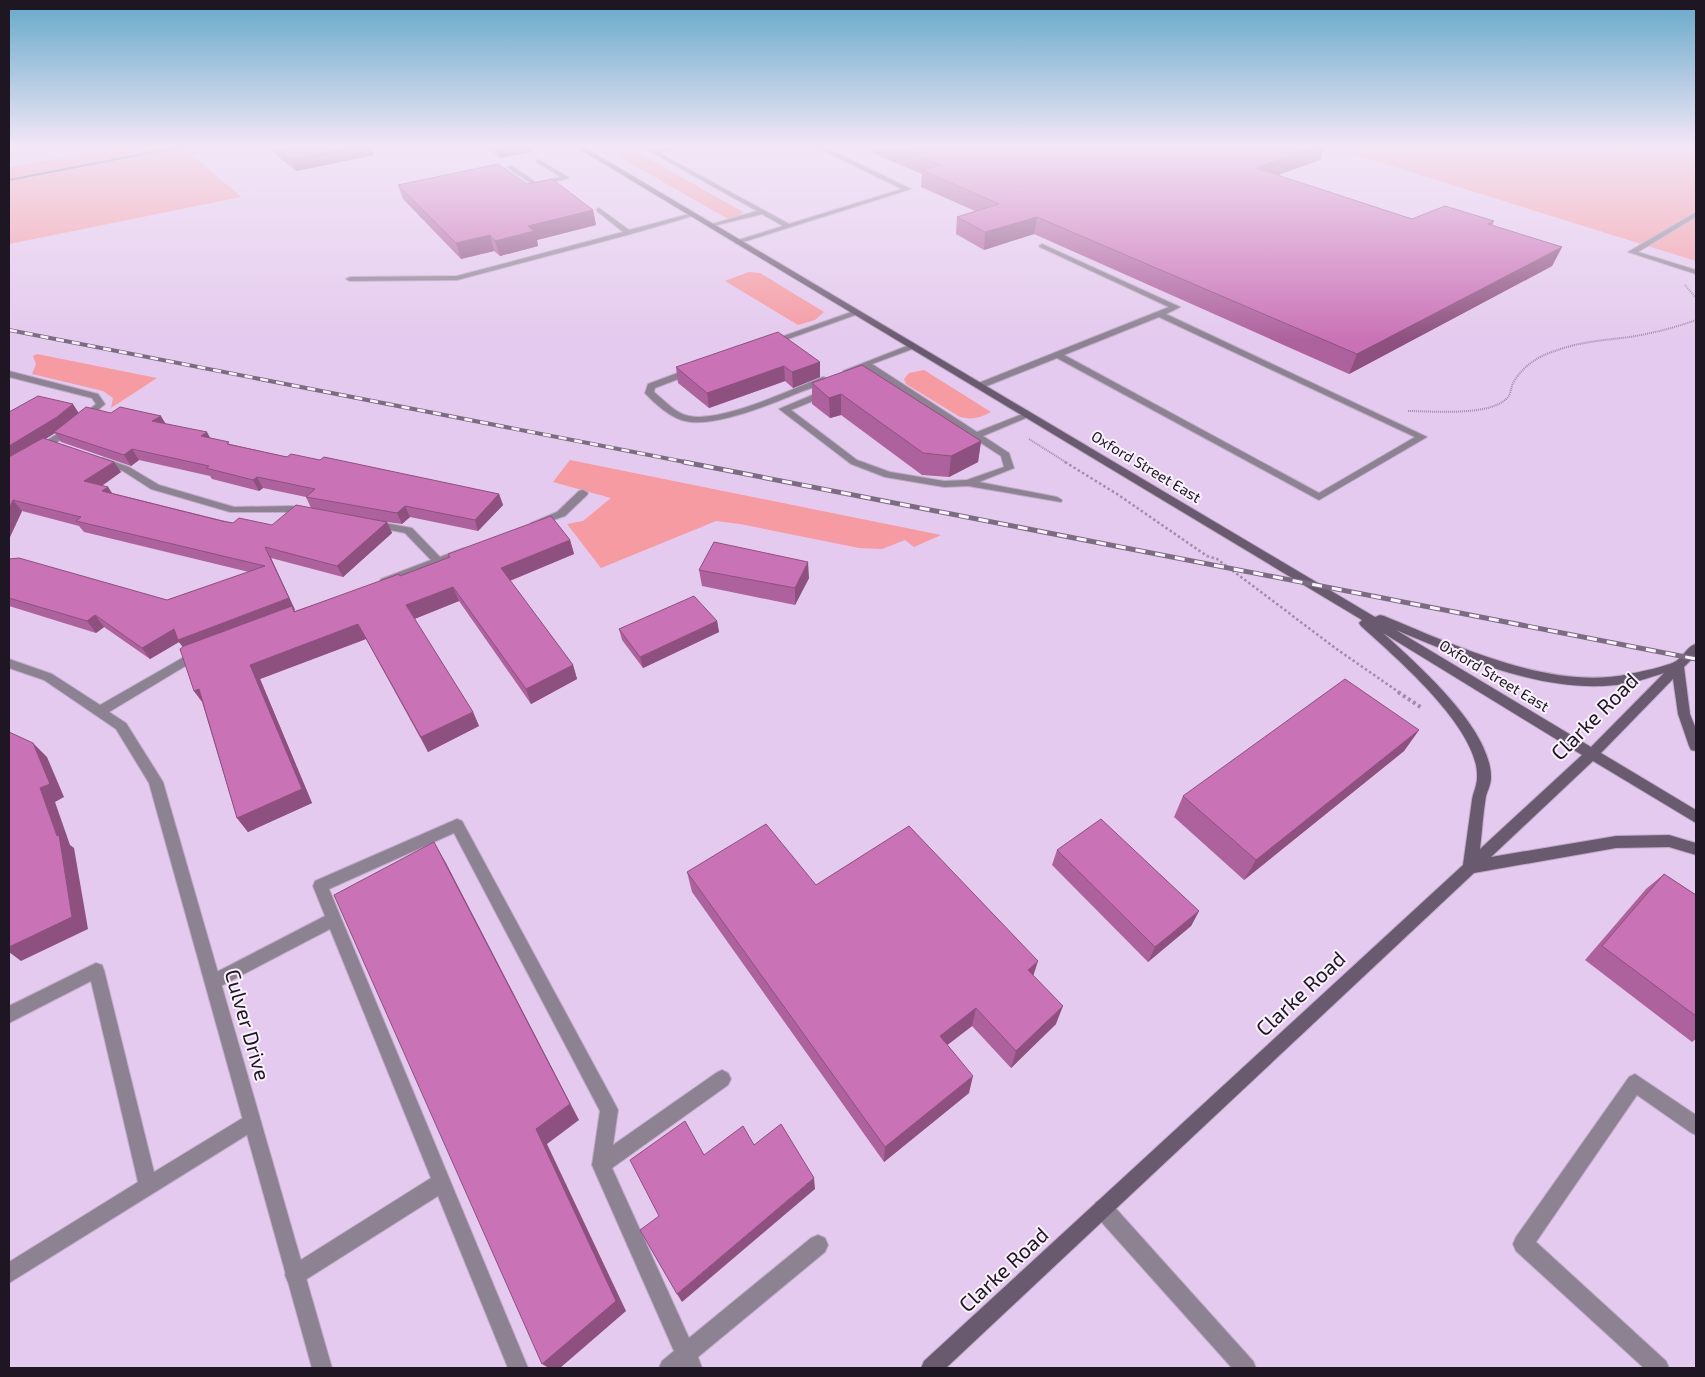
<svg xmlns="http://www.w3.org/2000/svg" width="1705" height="1377" font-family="'Exo 2',sans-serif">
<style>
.green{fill:#f59ba1}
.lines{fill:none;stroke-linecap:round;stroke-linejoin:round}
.stream{fill:#387276;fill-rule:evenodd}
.lane-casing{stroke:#c1aac9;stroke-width:2}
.street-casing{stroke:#c1aac9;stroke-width:2}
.secondary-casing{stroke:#c1aac9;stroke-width:2}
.path-far2{stroke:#a18da9;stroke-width:2;stroke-dasharray:1 1;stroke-linecap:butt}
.path-far1{stroke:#a18da9;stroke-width:2.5;stroke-dasharray:2.5 2.5;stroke-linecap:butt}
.path{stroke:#a18da9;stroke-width:4;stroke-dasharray:3 3;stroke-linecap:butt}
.lane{fill:#8c8291;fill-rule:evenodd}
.street{fill:#8c8291;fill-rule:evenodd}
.secondary{fill:#6a5a70;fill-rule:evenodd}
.rail-far1-casing{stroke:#7c6b83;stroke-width:4}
.rail-casing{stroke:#7c6b83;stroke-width:5}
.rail-far1{stroke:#faf2fd;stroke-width:2.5;stroke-dasharray:8;stroke-linecap:butt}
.rail{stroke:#faf2fd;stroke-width:3;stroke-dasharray:10;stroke-linecap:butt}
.wall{fill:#ae629d;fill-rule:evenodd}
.shaded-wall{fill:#8d507f}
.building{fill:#ca72b6;stroke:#8d507f}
.labels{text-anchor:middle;stroke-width:4;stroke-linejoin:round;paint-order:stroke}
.far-street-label{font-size:15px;fill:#1f1623;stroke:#faf2fd}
.near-street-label{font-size:21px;fill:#1f1623;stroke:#faf2fd}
</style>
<rect width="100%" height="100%" fill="#e4caee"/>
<!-- green -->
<g class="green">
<path d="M122,147H233L192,155L241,197L9,244V167Z"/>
<path d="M602,147H628L743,212L738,216L728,219Z"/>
<path d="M1329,147H1696V261L1372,160Z"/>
<path d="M749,272L760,273L824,312L815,320L798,325L725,281Z"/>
<path d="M37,354L157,378L111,408L113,398L103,391L32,374L36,364L33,356Z"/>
<path d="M924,370L991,412C980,418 972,420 960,417L906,384L904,379L909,373Z"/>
<path d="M570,460L941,535L914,547L905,540L882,549L859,548L740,524L716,521L601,568L567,524L583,521L611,498L553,482Z"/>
</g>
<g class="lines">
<!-- stream -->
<path class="stream" d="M175,147H185L9,181V179Z"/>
<defs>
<g id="lane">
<path d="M642,147H650L655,150L679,147L659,153L789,224L902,189L816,147H824L911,189L737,244L735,243V241L783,226L762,214L709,227V225L757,211Z"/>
<path d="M538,159L568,177L569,178L536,187L507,167L512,166L537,183L561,177L536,162Z"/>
<path d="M599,208L629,230L693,213L696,215L631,234L457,280L350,281L346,279L350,277L457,276L623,232L597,211V209Z"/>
<path d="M1696,212V217L1638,252L1696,270V274L1628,252Z"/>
<path d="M1042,244L1180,307L1166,314L1427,437L1319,500L1057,358L982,388H976V384L1169,307L1040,247L1039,246ZM1159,317L1415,437L1319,493L1064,355Z"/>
<path d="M854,311L861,313L774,344L767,342Z"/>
<path d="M912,344H915V348L872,364L977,432L1025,413H1031L1033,415L983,436L1009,453L1014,468L979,482L1057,497L1062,500L1061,502L968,486L944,487L885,477L851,464L779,409L824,390H830V394L791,410L857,460L890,472L944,481L967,480L1004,467L1001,456L864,367L847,374L843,371Z"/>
<path d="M691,368L694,369V373L655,388L654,392C664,400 676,414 689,416C722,423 791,389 823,377L830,379C823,385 811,388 803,391C774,403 715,428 685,421C671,418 654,403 645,393L648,384Z"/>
<path d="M457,819L462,821L615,1104L618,1110L613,1145L716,1073L722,1070L728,1073L731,1079L728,1085L612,1168L689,1338L811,1238L818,1235L825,1238L828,1245L825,1252L698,1357L702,1368H659L662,1361L674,1351L592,1165L600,1111L454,833L329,889L528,1368H508L438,1196L302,1282L295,1285L288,1282L285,1275L288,1268L431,1178L330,929L219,987L213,990L207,987L205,982L207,977L325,916L313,886L315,881Z"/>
<path d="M96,963L102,965L104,970L154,1172L246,1116L252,1113L258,1116L261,1122L258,1128L9,1283V1262L138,1182L91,981L9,1023V1006Z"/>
<path d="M1635,1074L1696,1115V1135L1690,1132L1637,1095L1536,1242L1666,1361L1669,1368H1644L1516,1251L1513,1244L1516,1237L1629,1077Z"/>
<path d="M1103,1200L1110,1202L1253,1361L1256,1368H1232L1096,1216L1094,1209L1096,1202Z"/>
</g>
<g id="street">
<path d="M9,371L98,394L105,404L72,433L9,471V464L65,429L96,404L92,398L9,377Z"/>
<path d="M103,458L129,467L159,485L234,507L292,506L312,510L313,512L308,515L292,512H230L151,489L123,471L100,463L98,461Z"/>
<path d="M583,490L588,493L587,495L565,516L536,526L531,523L557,512L579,491Z"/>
<path d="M374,521L412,528L440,557L464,548L469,551L468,553L389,585H381L379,582L381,579L431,560L405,533L370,526L369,524Z"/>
<path d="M198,649L202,650L204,653L202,656L109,712L126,723L163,782L332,1368H312L149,783L116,729L44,680L9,668V659L52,674L100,705Z"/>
</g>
<path id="secondary" d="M576,147H584L1375,617L1380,615L1384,616C1454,645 1552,691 1629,674C1640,672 1668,666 1676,661C1684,656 1687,646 1696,644V655L1684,667L1690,714L1696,729V751L1691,750L1689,746L1678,714L1673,679L1601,753L1696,810V823L1593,761L1491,857L1616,836L1669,835L1696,843V855L1669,847L1616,848L1474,873L946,1368H921L924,1361L1463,865C1466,843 1469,822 1472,800C1473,793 1477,785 1477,778C1480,729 1395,657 1361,626L1359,623L1362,620ZM1396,630C1464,658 1540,693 1616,685C1632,684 1648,678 1664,673L1591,747ZM1383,633L1582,755L1480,849C1482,832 1483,814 1486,796C1488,790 1491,784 1491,778C1492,729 1417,664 1383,633Z"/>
</defs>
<!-- lane casing -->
<use href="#lane" class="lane-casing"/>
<!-- street casing -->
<use href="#street" class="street-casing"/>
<!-- secondary casing -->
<use href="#secondary" class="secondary-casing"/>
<!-- path-far2 -->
<g class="path-far2">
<path d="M1621,147L1622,152L1639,165"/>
<path d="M1685,285L1696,298"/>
<path d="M1408,411C1431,411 1492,417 1508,397C1511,393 1511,387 1513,383C1522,367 1538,356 1555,351C1578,342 1605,340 1630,337C1653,333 1674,328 1696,320"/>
<path d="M1029,439L1067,463"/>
</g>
<!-- path-far1 -->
<path class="path-far1" d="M1065,462L1117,494L1207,556L1217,559L1338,650L1400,693"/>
<!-- path -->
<path class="path" d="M1398,692L1422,708"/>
<!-- lane -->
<use href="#lane" class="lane"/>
<!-- street -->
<use href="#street" class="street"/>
<!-- secondary -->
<use href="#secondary" class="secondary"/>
<defs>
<path id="rail-far1" d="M9,330L690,463"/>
<path id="rail" d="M684,462L1696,659"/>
</defs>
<!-- rail-far1 casing -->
<use href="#rail-far1" class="rail-far1-casing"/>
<!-- rail casing -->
<use href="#rail" class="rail-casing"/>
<!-- rail-far1 -->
<use href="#rail-far1" class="rail-far1"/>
<!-- rail -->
<use href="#rail" class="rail"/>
</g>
<!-- wall -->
<g class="wall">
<path d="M267,147H372L374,155L296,171Z"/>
<path d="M485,147H531L532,152L500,158Z"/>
<path d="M873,147H1324L1320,160L1277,175L1412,219L1494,221L1492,226L1562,247L1552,266L1349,374L1034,234L984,250L956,234L957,217L975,211L921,187L922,174L872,153Z"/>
<path d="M527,184L593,210L596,225L537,240L538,246L500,256L494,251L461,259L403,199L398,185Z"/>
<path d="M820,362V377L793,388L785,381L709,408L678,383L676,367Z"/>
<path d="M812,383L981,441L978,462L949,477L922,475L841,415L830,418L812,404Z"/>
<path d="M9,412L111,413L166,424L230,444L287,457L499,494L503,505L478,531L410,517L402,524L387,522L392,533L343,577L271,558L295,610H294L295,611L400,576L450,557L448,554L570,540L574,554L510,581L573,665L577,679L531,704L459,601L414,619L473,712L479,726L428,752L366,639L260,679L312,803L248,832L237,818L202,702L194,691L183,647L179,642L150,659L104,627L96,633L9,606V559L167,600L249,572L84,532L79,526L22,511L9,539ZM55,433L61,442L131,466L139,460L210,476L212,479L259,491L263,488L306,497L311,508L272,525L233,523L112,493L108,487L102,486L121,472L45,439Z"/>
<path d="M699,570L809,578L795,605L702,586Z"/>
<path d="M717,621L719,632L643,668L622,640L619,629Z"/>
<path d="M1419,730L1404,751L1244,880L1174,817L1183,796Z"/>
<path d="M1057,850L1199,911L1191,926L1148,962L1052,865Z"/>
<path d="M687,872L816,885L1033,976L1056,1024L1011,1068L972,1026L947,1045L969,1093L884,1162L692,892Z"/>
<path d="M1664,874L1696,895V1039L1692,1042L1585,960L1646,889Z"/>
</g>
<!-- shaded-wall -->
<g class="shaded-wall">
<path d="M353,147H372L374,155L296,171L291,160Z"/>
<path d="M507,147H531L532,152L500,158L498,149Z"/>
<path d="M1315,147H1324L1320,160L1251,185L1256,168Z"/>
<path d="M593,210L596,225L537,240L538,246L500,256L495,241L528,226Z"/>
<path d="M1037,217L1034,234L984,250L985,232Z"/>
<path d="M490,235L494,251L461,259L456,243Z"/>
<path d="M1562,247L1552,266L1349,374L1357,354Z"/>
<path d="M820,362V377L793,388L792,372Z"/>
<path d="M784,366L785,381L709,408L707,393Z"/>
<path d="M841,394V415L830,418L829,398Z"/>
<path d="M73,404L80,415L54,432L55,433L9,462V446Z"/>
<path d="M161,416L167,426L152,421Z"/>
<path d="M207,432L213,443L201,436Z"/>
<path d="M981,441L978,462L949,477L951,456Z"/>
<path d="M132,449L139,460L131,466L124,455Z"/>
<path d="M114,462L121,472L92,492L84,481Z"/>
<path d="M257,477L263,488L259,491L253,480Z"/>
<path d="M108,487L115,498L102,491Z"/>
<path d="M499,494L503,505L478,531L475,520Z"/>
<path d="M13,500L22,511L9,539V509Z"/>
<path d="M405,506L410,517L402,524L397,513Z"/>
<path d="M387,522L392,533L343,577L337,566Z"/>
<path d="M570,540L574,554L506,582L501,568Z"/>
<path d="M265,547L271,558L295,610H294L300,620L186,651L179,642L150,659L142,648L174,629L289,598Z"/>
<path d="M808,562L809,578L795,605V588Z"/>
<path d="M453,587L459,601L412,620L406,605Z"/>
<path d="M95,615L104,627L96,633L87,621Z"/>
<path d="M717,621L719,632L643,668L640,657Z"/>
<path d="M358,624L366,639L260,679L312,803L248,832L237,818L250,665Z"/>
<path d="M573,665L577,679L531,704L526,689Z"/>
<path d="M199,689L205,705L194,691Z"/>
<path d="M473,712L479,726L428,752L421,737Z"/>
<path d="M1419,730L1404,751L1244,880L1256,860Z"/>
<path d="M33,743L47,757L64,797L55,802L70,845L74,848L88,929L21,961L9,952V947L57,836L40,788Z"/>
<path d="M434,842L446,863L579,1120L547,1144L626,1311L560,1368H549L542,1364Z"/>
<path d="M1199,911L1191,926L1148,962L1155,947Z"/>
<path d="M1038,961L1032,980L1028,970Z"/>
<path d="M1063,1006L1056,1024L1011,1068L1016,1051Z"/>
<path d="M976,1008L972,1026L937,1053L940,1036Z"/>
<path d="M973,1076L969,1093L884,1162L885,1147Z"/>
<path d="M814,1178L815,1189L682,1302L677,1294Z"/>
</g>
<!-- building -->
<g class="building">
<path d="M276,147H353L291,160Z"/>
<path d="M495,147H507L498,149Z"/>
<path d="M898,147H1315L1256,168L1412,219L1445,206L1494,221L1488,224L1562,247L1357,354L1037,217L985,232L957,217L999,204L922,170L940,165Z"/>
<path d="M498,164L527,184L552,179L593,210L528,226L534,231L495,241L490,235L456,243L398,185Z"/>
<path d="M778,332L820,362L792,372L784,366L707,393L676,367Z"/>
<path d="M862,365L981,441L951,456L923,453L841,394L829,398L812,383Z"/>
<path d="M38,396L73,404L57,417L9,446V412Z"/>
<path d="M86,407L111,413L120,407L161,416L152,421L207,432L201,436L229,442L227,444L287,457L291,454L320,460L324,457L499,494L475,520L405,506L397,513L306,497L315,489L257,477L253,480L206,468L209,466L132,449L124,455L54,432Z"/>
<path d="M43,438L114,462L84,481L108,487L102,491L222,521L233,523L239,518L272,525L296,505L387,522L337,566L265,547L289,598L178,640L174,629L142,648L95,615L87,621L9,598V559L19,558L167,600L265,566L76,521L81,517L13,500L9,509V457Z"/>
<path d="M551,516L570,540L501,568L573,665L526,689L453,587L406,605L473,712L421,737L358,624L250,665L302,789L237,818L199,689L194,691L180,649L184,646L292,606L294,612L399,574L400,576L450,557L448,554Z"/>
<path d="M714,542L808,562L795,588L699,570Z"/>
<path d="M694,596L717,621L640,657L619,629Z"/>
<path d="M1345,679L1419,730L1256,860L1183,796Z"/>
<path d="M9,732L33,743L50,784L40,788L57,836L59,835L72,917L9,947Z"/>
<path d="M1101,819L1199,911L1155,947L1057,850Z"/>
<path d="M766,824L816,885L909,826L1038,961L1028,970L1063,1006L1016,1051L976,1008L940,1036L973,1076L885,1147L687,872Z"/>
<path d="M434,842L570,1104L536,1129L616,1301L542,1364L334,895Z"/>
<path d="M1664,874L1696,895V1016L1602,946Z"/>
<path d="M685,1121L704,1155L743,1126L754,1145L781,1124L814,1178L677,1294L640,1230L659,1216L630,1160Z"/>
</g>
<!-- sky -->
<linearGradient id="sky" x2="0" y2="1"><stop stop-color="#65a9c9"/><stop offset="0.43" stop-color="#f3e7f7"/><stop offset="1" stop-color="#f3e7f7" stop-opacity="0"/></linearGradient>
<rect width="1705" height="340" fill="url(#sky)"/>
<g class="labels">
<!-- far-street labels -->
<g class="far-street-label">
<text transform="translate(1146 467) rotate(31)" y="5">Oxford Street East</text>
<text transform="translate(1494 676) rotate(31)" y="5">Oxford Street East</text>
</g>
<!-- near-street labels -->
<g class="near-street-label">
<text transform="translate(1595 717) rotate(-45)" y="7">Clarke Road</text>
<text transform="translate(1301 994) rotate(-43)" y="7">Clarke Road</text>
<text transform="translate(247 1025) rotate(74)" y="7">Culver Drive</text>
<text transform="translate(1004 1270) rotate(-43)" y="7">Clarke Road</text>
</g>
</g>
<!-- border -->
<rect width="1705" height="1377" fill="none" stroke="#1f1623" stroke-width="20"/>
</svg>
